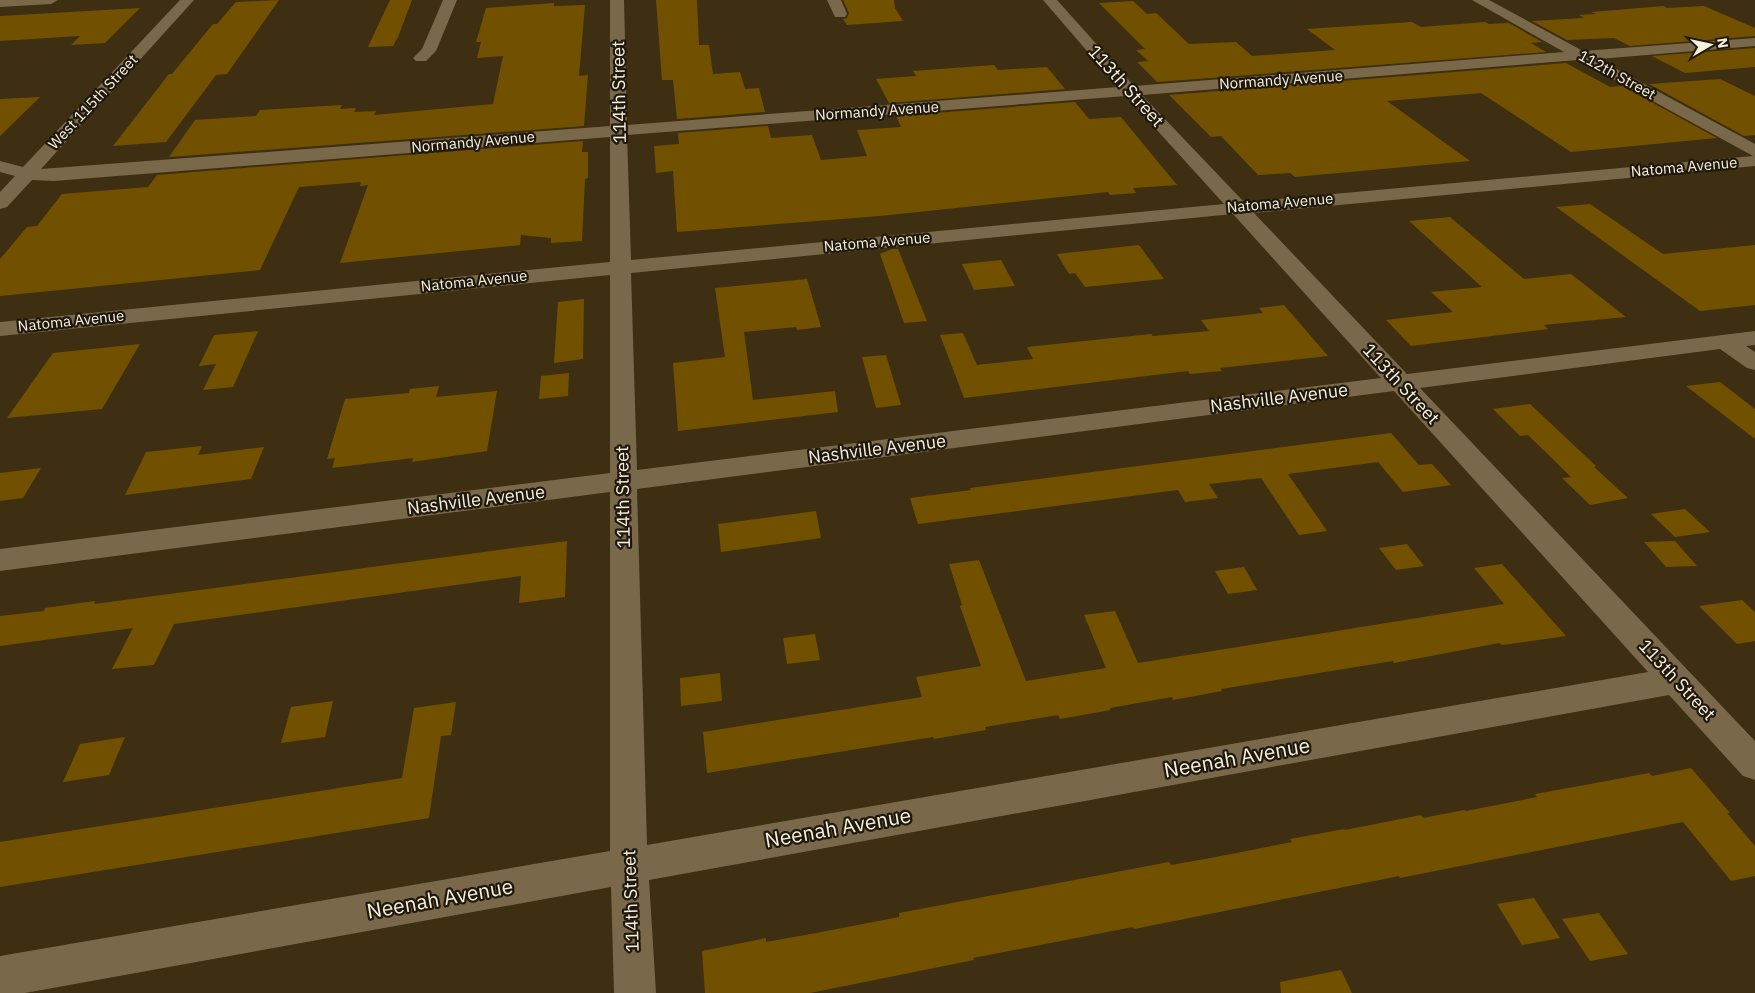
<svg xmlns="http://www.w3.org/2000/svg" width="1755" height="993" font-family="'IBM Plex Sans',sans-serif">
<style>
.building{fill:#715100}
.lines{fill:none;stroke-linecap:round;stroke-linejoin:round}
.minor{fill:#79694a;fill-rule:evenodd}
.labels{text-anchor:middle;stroke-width:4.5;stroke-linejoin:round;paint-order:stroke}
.far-street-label{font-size:15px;fill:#f8efde;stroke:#1f180c}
.street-label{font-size:18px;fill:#f8efde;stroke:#1f180c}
.near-street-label{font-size:21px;fill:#f8efde;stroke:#1f180c}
</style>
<rect width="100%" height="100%" fill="#3e2f12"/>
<!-- building -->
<g class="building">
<path d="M279,0L227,74L216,75L166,142L113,146L169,74H172L213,24H217L236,2Z"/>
<path d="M390,0H412L398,37L393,46L368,47Z"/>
<path d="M656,0H697L699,45H709L713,74L740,72L745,89L759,88L765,112L677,119L673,80H662Z"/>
<path d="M843,0H894L895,8L903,21L847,25L843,19L847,18L849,13Z"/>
<path d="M1133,1L1147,14L1156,13L1189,44L1236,42L1252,56L1335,50L1307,29L1412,22L1421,27L1485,22L1489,24L1509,23L1542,42L1531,43L1546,52L1157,82L1137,62L1148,61L1136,50L1145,49L1099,3Z"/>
<path d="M554,3V6L585,5L579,76L588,75L584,126L169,157L195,120L256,116L260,110L342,105L340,109L356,108L354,112L376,111L374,115L493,104L503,56L477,58L481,42H476L486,8Z"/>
<path d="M1664,6L1667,8L1704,6L1755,28V36L1630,46L1614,38L1567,40L1532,21L1584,18L1579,15L1596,14L1591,12Z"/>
<path d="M140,8L105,43L71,45L80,36L0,41V16Z"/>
<path d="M1755,48V67L1685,73L1652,56Z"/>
<path d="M1566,63L1610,87L1622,86L1717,138L1571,152L1481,93L1387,101L1470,161L1295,177L1290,173L1258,175L1221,136L1211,137L1169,95Z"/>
<path d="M994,65L998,70L1047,67L1065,89L889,103L876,79L916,76L913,71Z"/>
<path d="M1720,79L1755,96V135L1744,136L1649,84Z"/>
<path d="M40,97L0,136V99Z"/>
<path d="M1075,102L1089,119L1121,117L1177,185L1133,188L1136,193L1110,195L1108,192L880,216L677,232L673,171L656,173L654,146L679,144L678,133L768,126L771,138L812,135L821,160L867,156L857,130L901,127L896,116Z"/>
<path d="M583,141L582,152H588V178L585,179L582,241L551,243V238L521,235L520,245L340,263L368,185L360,186L361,182L299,187L260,270L0,296V259L27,227L37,226L62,194L148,187L157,175Z"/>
<path d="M1590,204L1663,254L1755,245V305L1700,311L1556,207Z"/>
<path d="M1450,217L1524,279L1571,274L1626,317L1544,325L1548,329L1411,346L1386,320L1453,312L1431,292L1482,287L1409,221Z"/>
<path d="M1139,245L1164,279L1085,287L1075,273L1069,274L1057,254Z"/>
<path d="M892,249H898L927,321L904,323L880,254Z"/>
<path d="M1001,260L1015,286L974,290L962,264Z"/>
<path d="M807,279L821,327L797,330L796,327L744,332L753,400L835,391L838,412L678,431L673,363L725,357L715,288Z"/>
<path d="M584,299L583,359L554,363L558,302Z"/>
<path d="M1284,305L1328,356L1220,368L1222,371L1190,374L1188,371L964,398L940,335L963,333L977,365L1033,359L1027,347L1151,334L1153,336L1209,331L1201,320L1263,313L1259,308Z"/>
<path d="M258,331L233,387L203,390L216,364L199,366L214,335Z"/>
<path d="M140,344L102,409L7,418L53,353Z"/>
<path d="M886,355L901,405L876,408L862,357Z"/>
<path d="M569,373L568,396L539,399L541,376Z"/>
<path d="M1720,382L1755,409V439L1686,386Z"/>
<path d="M439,386L436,397L497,391L487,451L412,462L413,458L332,468L335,458L327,459L345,399L409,393L410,389Z"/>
<path d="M1530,404L1596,466L1594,467L1628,498L1590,505L1562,478L1571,477L1528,435L1520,436L1493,409Z"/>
<path d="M1391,433L1419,465L1432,464L1451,485L1403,492L1378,462L1288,474L1327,531L1299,535L1261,478L1209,484L1218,498L1185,502L1178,490L918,524L910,498L971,490L970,488Z"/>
<path d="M202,446L198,455L264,447L251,479L125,495L146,452Z"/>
<path d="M41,468L23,498L0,501V473Z"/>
<path d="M1685,509L1710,532L1675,537L1651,514Z"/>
<path d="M816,511L821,538L721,552L718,524Z"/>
<path d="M567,541L565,597L519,603L521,576L174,624L154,665L112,669L133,628L0,646V616L44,611L45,608L95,601L94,604Z"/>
<path d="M1675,541L1697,566L1666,567L1644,542Z"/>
<path d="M1407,544L1424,566L1396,570L1379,548Z"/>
<path d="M979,560L1026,681L1106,668L1084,615L1115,611L1138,663L1504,604L1474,568L1502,564L1566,636L1502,645L1499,643L1394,663L1393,661L1221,689L1222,691L1173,700L1172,697L1110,708V710L1060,719L1058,715L985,727L986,730L934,739L933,737L707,773L703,732L922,697L916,677L981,666L960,606L962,605L949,564Z"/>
<path d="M1244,567L1257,590L1228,594L1215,571Z"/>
<path d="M1742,600L1755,612V641L1737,644L1699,606Z"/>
<path d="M815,634L820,660L787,664L783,638Z"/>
<path d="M720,673L722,701L681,706L680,678Z"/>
<path d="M333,701L325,737L281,743L291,707Z"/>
<path d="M456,702L451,735L441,736L429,818L0,887V842L402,778L414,708Z"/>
<path d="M125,737L109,775L63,782L80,744Z"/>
<path d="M1691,768L1730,813H1727L1755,846V876L1731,881L1683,822L1400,878L1399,876L1134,929L1133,927L973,958L974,960L810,993H705L702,951L766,938V942L816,933L899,917V913L1169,862L1171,865L1216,857L1292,842L1290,839L1344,829L1345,830L1421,815L1423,818L1464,810L1466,811L1537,797L1535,794L1585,785L1649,773L1652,776Z"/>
<path d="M1534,898L1560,938L1522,945L1497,904Z"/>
<path d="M1599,913L1628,954L1590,961L1562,919Z"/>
<path d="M1341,970L1352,993H1281L1280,982Z"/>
</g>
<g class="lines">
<!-- minor -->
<g class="minor">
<path d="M0,0H58L51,4L0,7Z"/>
<path d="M180,0H194L41,169L610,126V0H624L627,125L1118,87L1043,0H1057L1134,86L1564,52L1472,0H1489L1583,51L1755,38V46L1598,59L1755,144V166L1254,213L1407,374L1755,331V345L1746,346L1755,352V370L1747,368L1720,349L1420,388L1755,741V780L1743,776L1669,695L649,880L656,993H614L611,887L25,993H0V956L610,851V492L0,571V549L610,473V275L0,336V322L610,262V137L54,181L32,180L7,207L0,209V192L15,176L0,172V161L23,167ZM1578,60L1753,156L1244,202L1142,95ZM1126,96L1224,204L631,260L627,135ZM1233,214L1381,378L637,470L631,273ZM1394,391L1648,672L647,845L637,489Z"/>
<path d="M443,0H457L436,51L426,61H416L413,58L422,49Z"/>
<path d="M827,0H841L847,14L845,17H835Z"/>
</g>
</g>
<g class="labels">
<!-- far-street labels -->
<g class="far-street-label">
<text transform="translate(1617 75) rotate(29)" y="5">112th Street</text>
<text transform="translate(1281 80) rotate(-4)" y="5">Normandy Avenue</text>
<text transform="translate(93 102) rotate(-47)" y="5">West 115th Street</text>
<text transform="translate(877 111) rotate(-4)" y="5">Normandy Avenue</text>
<text transform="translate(473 142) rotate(-5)" y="5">Normandy Avenue</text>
<text transform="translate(1684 167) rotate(-5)" y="5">Natoma Avenue</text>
<text transform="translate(1280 203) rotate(-5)" y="5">Natoma Avenue</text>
<text transform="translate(877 242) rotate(-5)" y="5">Natoma Avenue</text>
<text transform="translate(474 281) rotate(-6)" y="5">Natoma Avenue</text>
<text transform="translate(71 321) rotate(-6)" y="5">Natoma Avenue</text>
</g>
<!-- street labels -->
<g class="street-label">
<text transform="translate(1126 86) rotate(48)" y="6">113th Street</text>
<text transform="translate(619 92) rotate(-91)" y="6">114th Street</text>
<text transform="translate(1401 384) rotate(47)" y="6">113th Street</text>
<text transform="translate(1279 398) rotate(-7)" y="6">Nashville Avenue</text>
<text transform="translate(877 449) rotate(-7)" y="6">Nashville Avenue</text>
<text transform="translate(623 497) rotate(-91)" y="6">114th Street</text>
<text transform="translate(476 500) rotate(-7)" y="6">Nashville Avenue</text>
<text transform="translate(1677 680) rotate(47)" y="6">113th Street</text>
<text transform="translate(631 901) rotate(-92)" y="6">114th Street</text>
</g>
<!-- near-street labels -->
<g class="near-street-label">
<text transform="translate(1237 758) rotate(-10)" y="7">Neenah Avenue</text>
<text transform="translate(838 828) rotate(-10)" y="7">Neenah Avenue</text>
<text transform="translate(440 899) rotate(-10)" y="7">Neenah Avenue</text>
</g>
</g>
<!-- north arrow -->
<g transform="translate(1710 45) rotate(81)" stroke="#1f180c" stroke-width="4" paint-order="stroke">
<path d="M0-4L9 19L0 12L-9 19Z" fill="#f8efde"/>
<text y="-8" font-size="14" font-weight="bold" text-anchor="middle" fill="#f8efde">N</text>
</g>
</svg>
